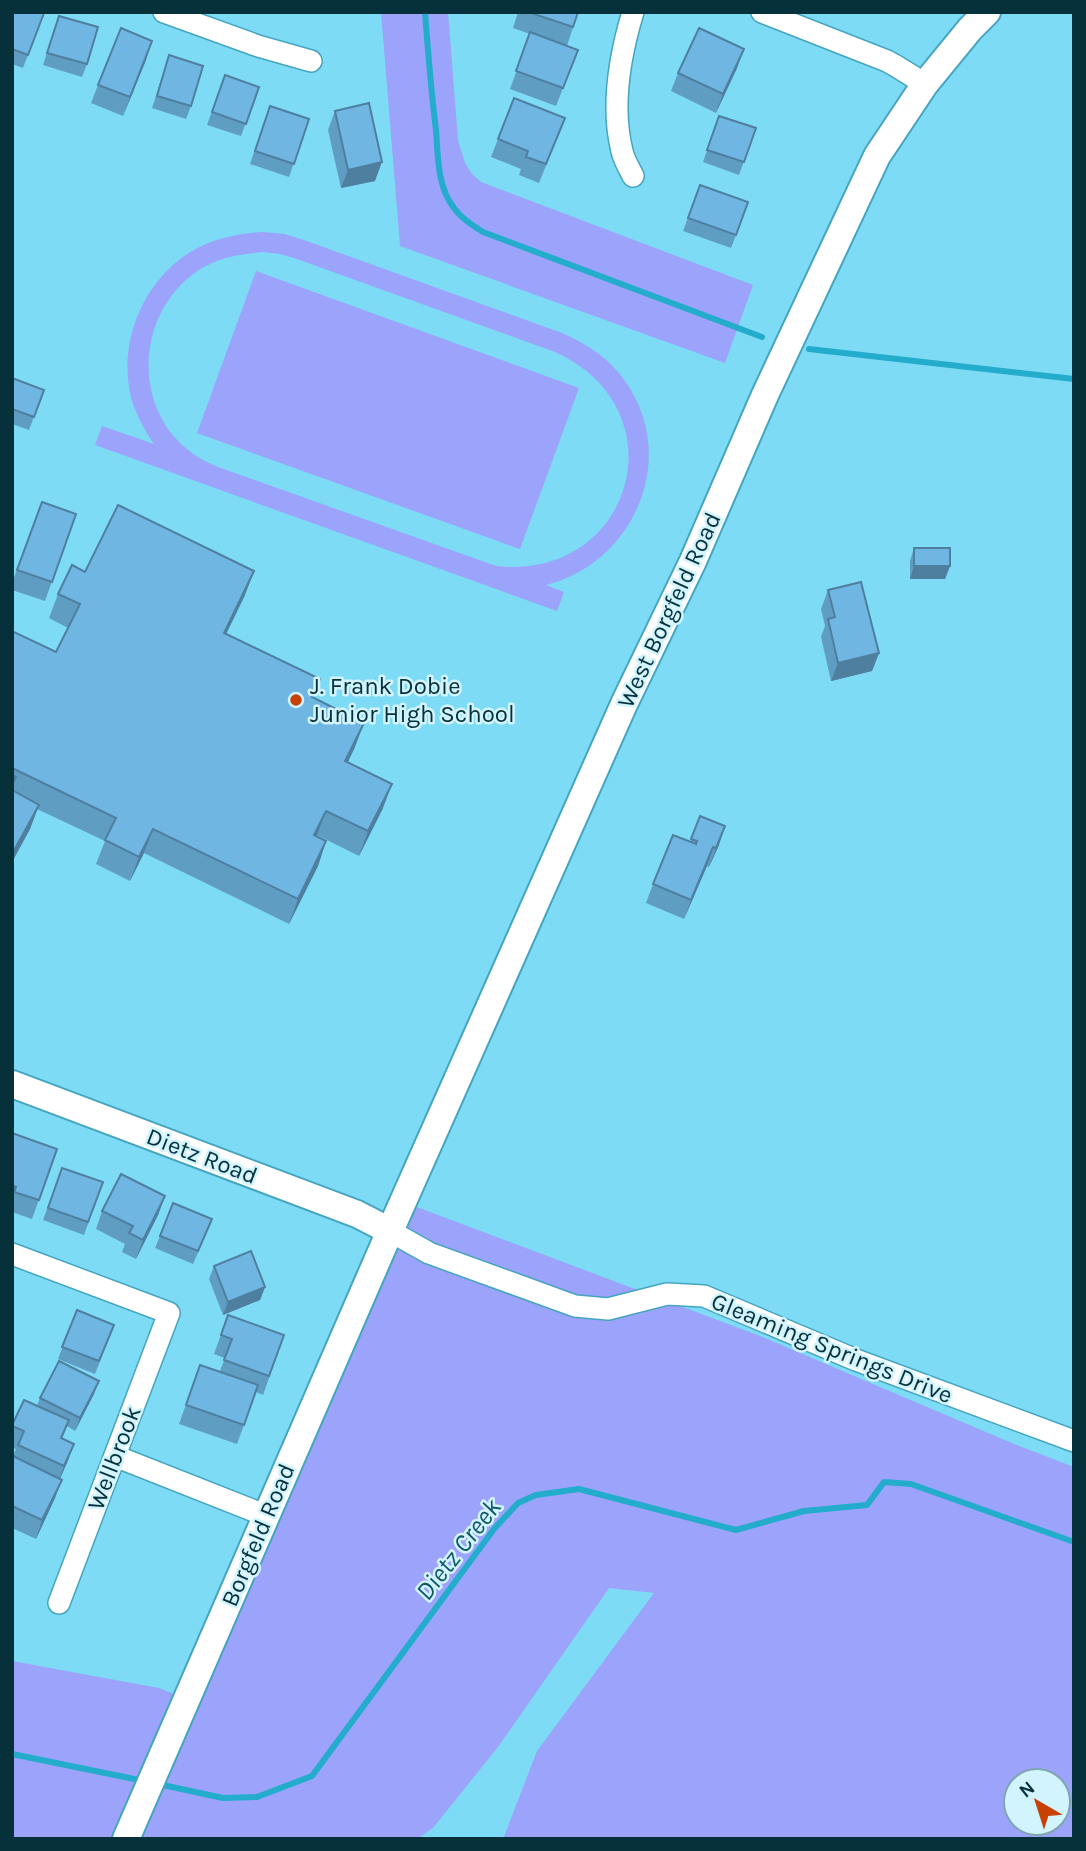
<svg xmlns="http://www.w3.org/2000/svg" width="1086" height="1851" font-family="Karla,sans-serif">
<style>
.green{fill:#9ba3fb;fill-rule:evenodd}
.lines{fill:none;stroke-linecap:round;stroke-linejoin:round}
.stream{stroke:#23accc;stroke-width:6}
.minor-casing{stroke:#45a5bf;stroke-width:24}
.tertiary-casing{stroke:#45a5bf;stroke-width:30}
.minor{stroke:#fff;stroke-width:21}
.tertiary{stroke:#fff;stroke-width:26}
.wall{fill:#609dc3}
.shaded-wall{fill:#4e7f9f}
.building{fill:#70b6e3;stroke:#4e7f9f;stroke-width:2}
.poi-dot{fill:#c84104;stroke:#d1f4fe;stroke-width:2.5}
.labels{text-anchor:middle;stroke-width:5;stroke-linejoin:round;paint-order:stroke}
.street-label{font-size:24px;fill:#06313b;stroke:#d1f4fe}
.poi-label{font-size:24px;fill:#06313b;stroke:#d1f4fe;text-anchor:start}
.water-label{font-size:26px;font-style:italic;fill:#105768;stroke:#d1f4fe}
</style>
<rect width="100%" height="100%" fill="#7edbf6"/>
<!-- green -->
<g class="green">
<path d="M381,12H448L458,140L465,163L472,174L481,182L753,285L725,363L400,246Z"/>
<path d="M263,232L284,234L304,240L562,333C587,344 609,358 625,381C680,458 634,563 546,585L564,592L557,611L95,445L102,426L154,444C145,431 137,416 132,401C115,340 147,269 206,244C225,236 243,233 263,232ZM263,252L280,254L297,259L555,352C682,409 633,581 496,566L221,468C211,464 201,460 192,453C131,409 136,314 196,272C216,258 239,254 263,252Z"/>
<path d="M256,271L579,388L520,549L197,433Z"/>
<path d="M406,1203L760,1336L1014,1444L1074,1467V1839H503L537,1751L654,1593L609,1588L498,1747L433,1828L417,1839H12V1661L159,1688L186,1699ZM1016,1781H1058V1823H1016Z"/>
</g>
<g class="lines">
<!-- stream -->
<g class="stream">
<path d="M425,12C428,52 431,91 436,130C438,155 437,187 454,208C461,218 472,225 483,232L762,337"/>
<path d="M809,349L1074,379"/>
<path d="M12,1754L144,1781"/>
<path d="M158,1784L223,1798L257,1797L312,1776L494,1529L518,1503L536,1495L579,1489L736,1530L804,1511L867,1505L884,1482L911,1484L1074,1542"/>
</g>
<defs>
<g id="minor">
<path d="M164,12L258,46L311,61"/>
<path d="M762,12L887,61L896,66L925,84"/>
<path d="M633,176C629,168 624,160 622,151C611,107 620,55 633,12"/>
<path d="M390,1231L429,1253L575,1306L608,1309L667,1294L704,1296L856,1360L1074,1441"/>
<path d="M12,1254L169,1313L59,1603"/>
<path d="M115,1456L267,1516"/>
</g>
<g id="tertiary">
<path d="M12,1084L357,1214L390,1231"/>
<path d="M126,1839L390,1231L624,704L693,561L765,395L877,156L925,84L970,29L987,12"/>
</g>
</defs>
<!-- minor casing -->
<use href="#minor" class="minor-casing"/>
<!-- tertiary casing -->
<use href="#tertiary" class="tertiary-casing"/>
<!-- minor -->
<use href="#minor" class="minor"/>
<!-- tertiary -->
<use href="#tertiary" class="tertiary"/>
</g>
<!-- wall -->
<g class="wall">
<path d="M12,12L44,13L23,68L12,64Z"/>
<path d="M518,12H578L567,46L578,50L556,106L510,89L530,34L513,28Z"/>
<path d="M59,16L87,64L82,77L43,65Z"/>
<path d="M169,55L191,106L186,119L152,108Z"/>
<path d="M146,60L123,116L91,103L98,85Z"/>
<path d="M737,68L716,113L671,91L678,73Z"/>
<path d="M225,75L259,87L241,136L207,125Z"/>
<path d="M270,106L309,119L289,177L250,164Z"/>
<path d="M335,111L375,181L341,188L328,130Z"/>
<path d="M719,116L756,128L739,175L703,162Z"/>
<path d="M558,136L539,183L519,175L521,169L491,157L498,139Z"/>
<path d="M700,185L736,235L731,248L683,231Z"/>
<path d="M12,378L44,390L29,430L12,424Z"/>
<path d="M42,502L76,514L45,601L12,590V583Z"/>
<path d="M914,548L950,566L945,579H910V561Z"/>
<path d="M85,572L245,595L226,634L320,679L314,698L355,747L348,762L383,808L359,856L317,835L316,837L326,841L318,866L289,924L144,853L130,881L96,864L105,841L37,809L30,829L12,862V631L56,652L68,628L49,618L58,594Z"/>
<path d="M828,590L879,653L872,671L831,681L821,637L825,626L821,609Z"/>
<path d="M700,816L719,845L709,867L707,866L684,919L646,903L653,884L690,842Z"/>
<path d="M12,1133L57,1149L32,1219L12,1212Z"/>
<path d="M62,1168L103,1182L84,1235L43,1220Z"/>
<path d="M165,1196L158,1215L136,1259L122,1252L125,1244L96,1229L102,1211Z"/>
<path d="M207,1232L193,1264L155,1248L160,1236Z"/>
<path d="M214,1266L265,1287L260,1300L223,1315L209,1279Z"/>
<path d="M77,1310L114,1325L95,1374L58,1359Z"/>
<path d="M228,1315L284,1335L263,1395L256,1392L237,1444L179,1424L200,1365L220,1371L225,1358L214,1354Z"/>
<path d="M94,1394L75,1431L67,1426L62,1439L74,1444L60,1479L55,1498L36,1539L12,1528V1458L16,1449L12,1448V1425L37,1406L40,1398Z"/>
</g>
<!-- shaded-wall -->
<g class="shaded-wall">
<path d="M152,41L146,60L123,116L130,97Z"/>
<path d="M744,49L737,68L716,113L723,94Z"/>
<path d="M382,162L375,181L341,188L348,170Z"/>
<path d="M914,566H950L945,579H910Z"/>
<path d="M254,571L245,595L215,657L224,633Z"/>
<path d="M879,653L872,671L831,681L838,663Z"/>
<path d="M364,723L355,747L336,786L345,761Z"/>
<path d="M392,784L383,808L359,856L368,831Z"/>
<path d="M39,805L30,829L12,862V854Z"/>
<path d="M326,811L317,835L305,860L314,835Z"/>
<path d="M725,826L719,845L709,867L716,848Z"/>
<path d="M153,829L144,853L130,881L139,857Z"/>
<path d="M326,841L318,866L289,924L298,899Z"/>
<path d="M713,847L707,866L684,919L691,900Z"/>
<path d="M165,1196L158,1215L136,1259L143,1240Z"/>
<path d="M265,1287L260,1300L223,1315L228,1302Z"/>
<path d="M99,1381L94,1394L75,1431L80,1418Z"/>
<path d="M74,1444L67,1463L57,1485L64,1466Z"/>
<path d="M62,1480L55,1498L36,1539L42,1520Z"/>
</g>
<!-- building -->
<g class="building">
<path d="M12,12L44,13L28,55L12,49Z"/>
<path d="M528,12H578L573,27Z"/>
<path d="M59,16L98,27L87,64L47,53Z"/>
<path d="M121,28L152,41L130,97L98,85Z"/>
<path d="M699,28L744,49L723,94L678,73Z"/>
<path d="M530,32L578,50L563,88L516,71Z"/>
<path d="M169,55L203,66L191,106L157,96Z"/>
<path d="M225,75L259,87L246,124L212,112Z"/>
<path d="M514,98L565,118L546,164L526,157L528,151L498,139Z"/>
<path d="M369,103L382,162L348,170L335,111Z"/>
<path d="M270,106L309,119L294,164L255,151Z"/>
<path d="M719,116L756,128L744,162L707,150Z"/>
<path d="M700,185L748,202L736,235L688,218Z"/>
<path d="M12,378L44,390L34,417L12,409Z"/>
<path d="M42,502L76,514L52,582L17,570Z"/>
<path d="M118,505L254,571L224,633L320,679L312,697L364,723L345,761L392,784L368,831L326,811L314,835L326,841L298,899L153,829L139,857L105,840L116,818L12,768V631L56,652L80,604L58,594L72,565L85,572Z"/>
<rect x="914" y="548" width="36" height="18"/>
<path d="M861,582L879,653L838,663L828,619L835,617L828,590Z"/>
<path d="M12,775L16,777L12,784Z"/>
<path d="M12,790L39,805L12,854Z"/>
<path d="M700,816L725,826L716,848L713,847L691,900L653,884L673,835L696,844L697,841L691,839Z"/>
<path d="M12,1133L57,1149L39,1200L14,1192L16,1187L12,1185Z"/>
<path d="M62,1168L103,1182L88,1222L48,1208Z"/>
<path d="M121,1174L165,1196L143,1240L129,1233L133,1226L102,1211Z"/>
<path d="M173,1203L212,1219L198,1251L160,1236Z"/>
<path d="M251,1251L265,1287L228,1302L214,1266Z"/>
<path d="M77,1310L114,1325L99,1361L62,1347Z"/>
<path d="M228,1315L284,1335L269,1376L224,1360L232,1339L221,1335Z"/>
<path d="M59,1361L99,1381L80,1418L40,1398Z"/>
<path d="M200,1365L258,1385L244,1425L186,1405Z"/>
<path d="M24,1400L69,1420L61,1438L74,1444L64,1466L18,1445L24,1431L12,1426V1425Z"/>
<path d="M13,1456L62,1480L42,1520L12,1506Z"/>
</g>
<!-- markers -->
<circle class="poi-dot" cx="296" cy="700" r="7"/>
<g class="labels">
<!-- street labels -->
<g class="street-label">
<text transform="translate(669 610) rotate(-65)" y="8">West Borgfeld Road</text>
<text transform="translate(202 1156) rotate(21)" y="8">Dietz Road</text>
<text transform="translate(832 1348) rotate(22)" y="8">Gleaming Springs Drive</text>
<text transform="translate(114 1458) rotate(-69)" y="8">Wellbrook</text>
<text transform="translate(258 1535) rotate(-67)" y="8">Borgfeld Road</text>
</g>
<!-- poi labels -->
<g class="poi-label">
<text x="310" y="694">J. Frank Dobie<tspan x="310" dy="28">Junior High School</tspan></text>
</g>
<!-- water labels -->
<g class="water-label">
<text transform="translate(458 1549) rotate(-52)" y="9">Dietz Creek</text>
</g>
</g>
<!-- border -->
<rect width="1086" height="1851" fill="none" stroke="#06313b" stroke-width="28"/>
<!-- north arrow -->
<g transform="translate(1037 1802) rotate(321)"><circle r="33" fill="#d1f4fe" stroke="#80a6b0" stroke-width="2"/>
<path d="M0-5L12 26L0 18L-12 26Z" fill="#c84104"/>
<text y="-10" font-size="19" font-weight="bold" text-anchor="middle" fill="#06313b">N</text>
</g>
</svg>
